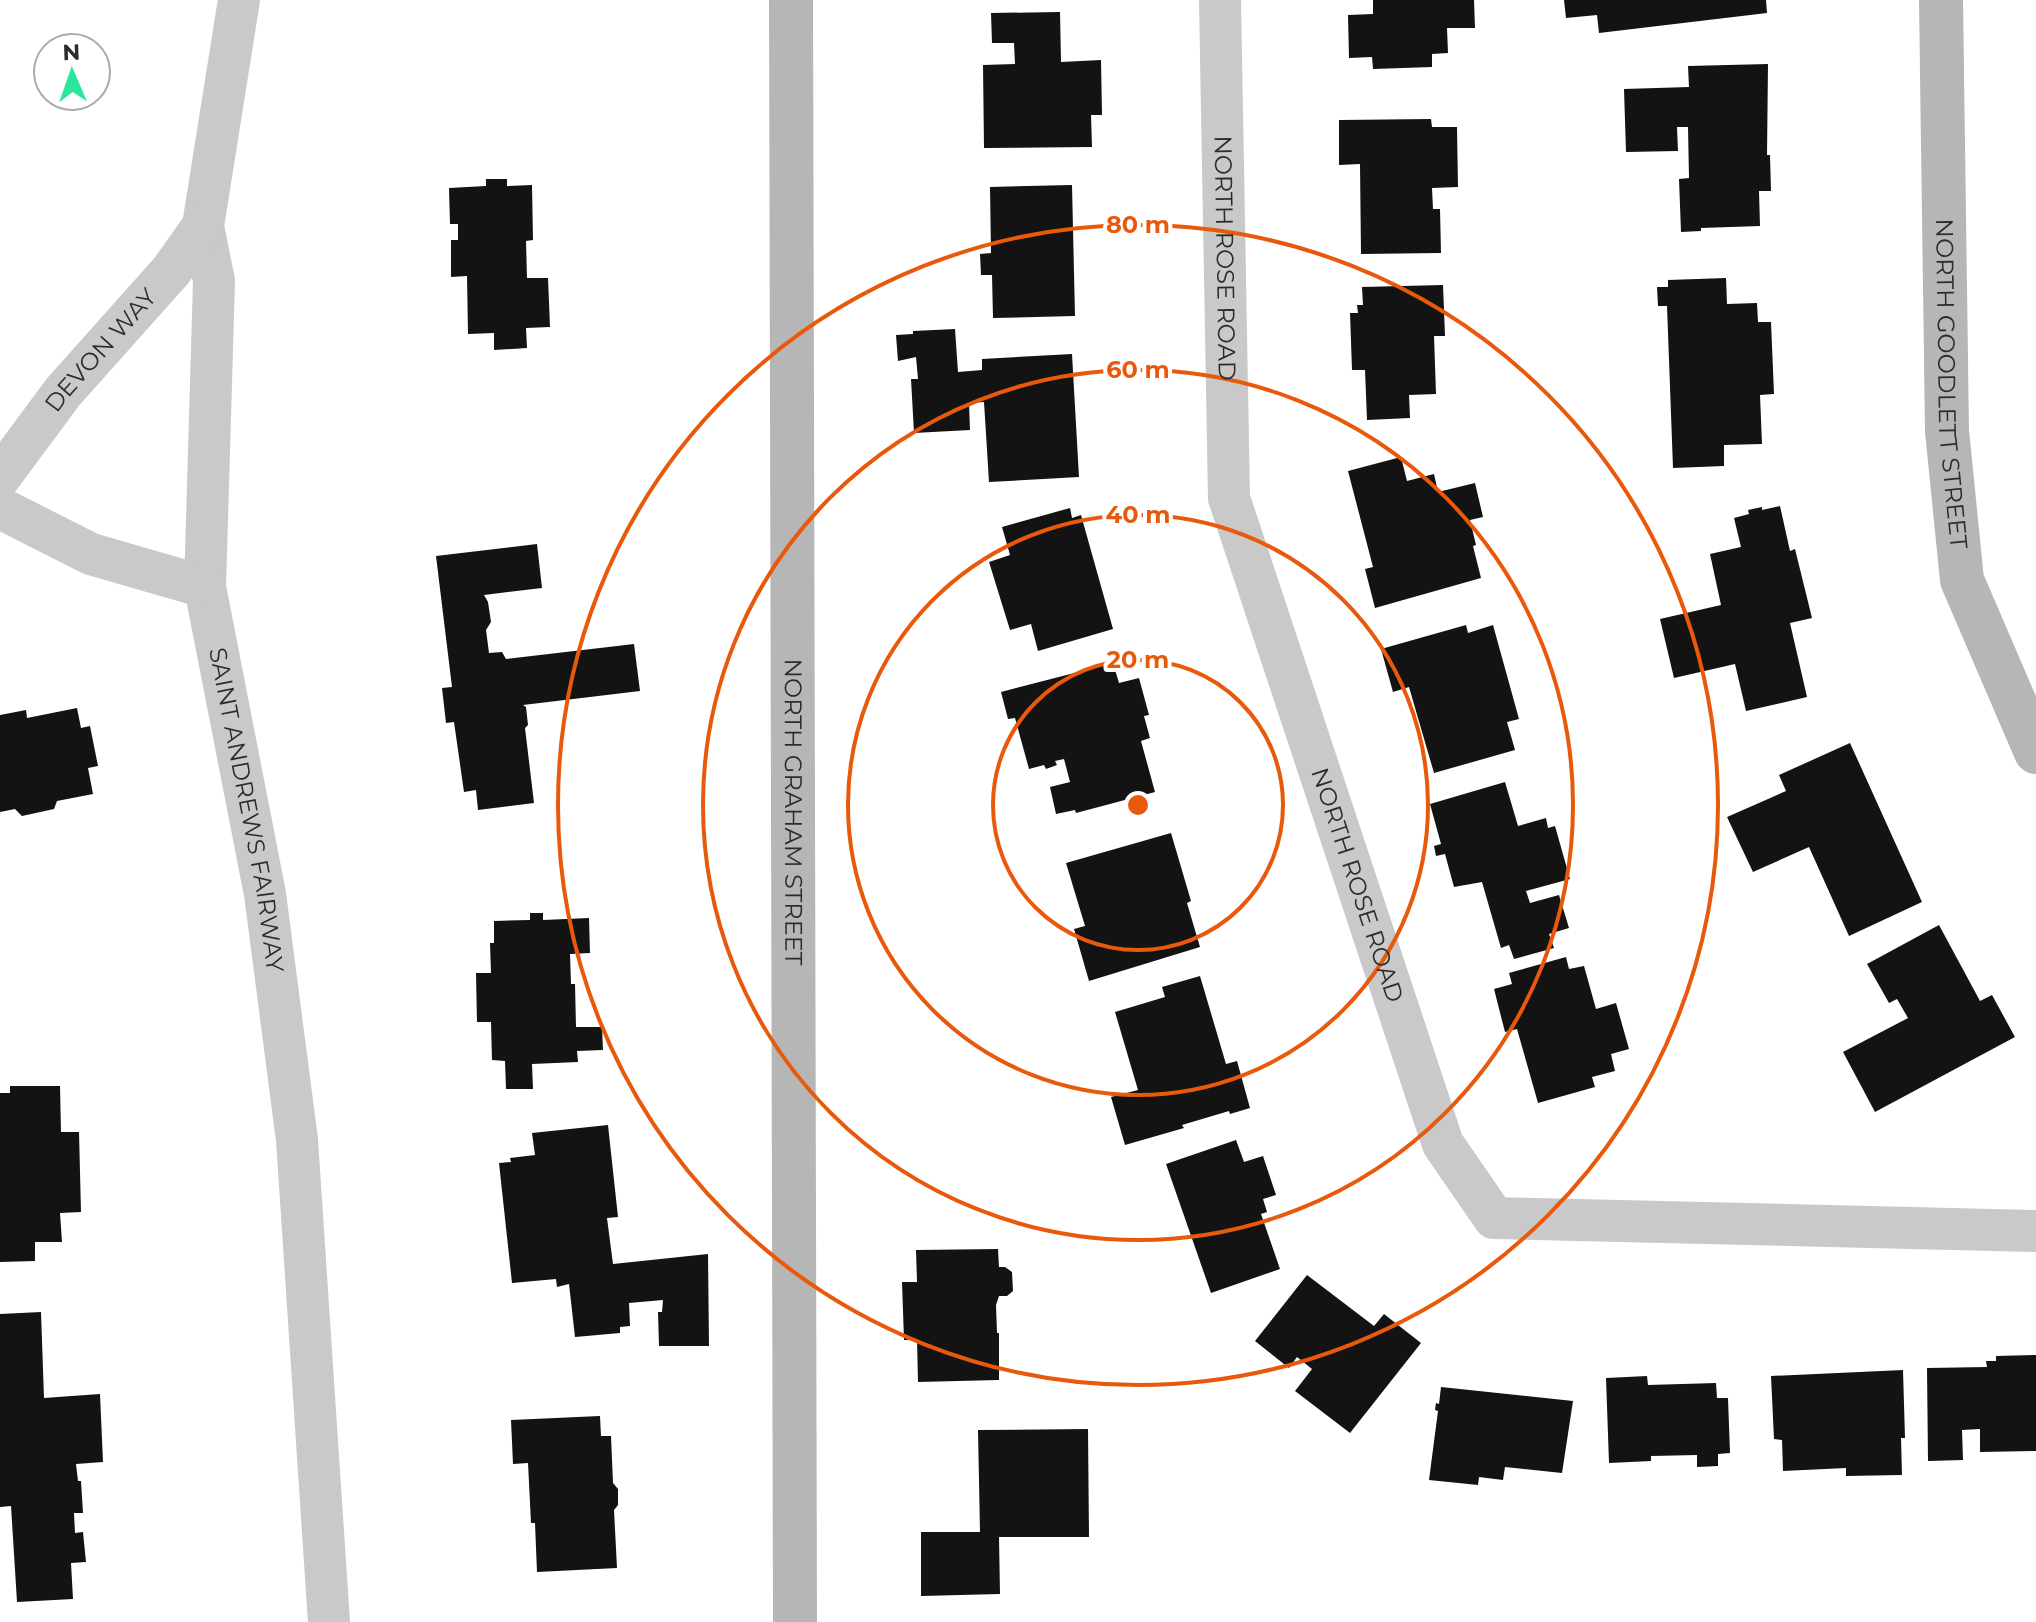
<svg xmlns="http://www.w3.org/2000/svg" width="2036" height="1622" font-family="Montserrat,sans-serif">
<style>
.building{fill:#131313}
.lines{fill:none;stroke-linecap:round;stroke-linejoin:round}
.street{stroke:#c9c9c9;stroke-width:42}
.secondary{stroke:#b6b6b6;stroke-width:44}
.ring{fill:none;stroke:#e8590c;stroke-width:4}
.labels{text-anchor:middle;stroke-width:8;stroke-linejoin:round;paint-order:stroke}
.street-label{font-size:24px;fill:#2c2c2c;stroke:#fff}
.centre{fill:#e8590c;stroke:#fff;stroke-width:4}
.ring-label{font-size:24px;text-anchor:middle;font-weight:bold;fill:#e8590c;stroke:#fff;stroke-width:8;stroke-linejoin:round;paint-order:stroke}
</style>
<rect width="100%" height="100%" fill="#fff"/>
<!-- building -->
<g class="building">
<path d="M1373,0H1474L1475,28H1447L1448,53L1432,54V67L1373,69L1372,57L1349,58L1348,15L1373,14Z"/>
<path d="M1564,0H1766L1767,13L1599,33L1597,15L1566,18Z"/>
<path d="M1060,12L1061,62L1101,60L1102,115H1091L1092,147L984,148L983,65L1015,64L1014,43H992L991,13Z"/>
<path d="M1768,64L1767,155H1770L1771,191H1759L1760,226L1701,228V231L1681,232L1679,179L1689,178L1688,127H1677L1678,151L1626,152L1624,89L1689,87L1688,66Z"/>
<path d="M1431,119L1432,127H1457L1458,187L1432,188L1433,209H1440L1441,253L1361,254L1360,164L1339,165V120Z"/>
<path d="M486,179H507V186L532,185L533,240L526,241L527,278H548L550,327L526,328L527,348L494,350V333L468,334L467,276L451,277V240H458V224H450L449,188L486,186Z"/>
<path d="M1072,185L1075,316L993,318L992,275H981L980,254L991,253L990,187Z"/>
<path d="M1726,278L1727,304L1757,303L1758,322H1771L1774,394L1760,395L1762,444L1724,445V466L1673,468L1667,306H1658L1657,287H1668V280Z"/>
<path d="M1443,285L1445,336H1434L1436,394L1409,395L1410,418L1367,420L1365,370H1352L1350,313H1358L1357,305H1363L1362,287Z"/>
<path d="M955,329L958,372L982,370V359L1072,354L1079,477L989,482L984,402L969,403L970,430L914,433L911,379H918L916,357L898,361L896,335L913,334V331Z"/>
<path d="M1401,457L1407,481L1434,474L1438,492L1475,483L1483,517L1470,520L1476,545L1473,546L1481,578L1375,608L1365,569L1373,567L1348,471Z"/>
<path d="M1780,506L1790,551L1795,549L1812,618L1790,623L1807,697L1746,711L1735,664L1674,678L1660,619L1721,605L1710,554L1741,547L1734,518L1749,514L1748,510L1762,507V510Z"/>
<path d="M1070,508L1072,518L1081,515L1113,629L1038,651L1031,624L1010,630L989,562L1010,555L1002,527Z"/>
<path d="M537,544L542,588L484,595L488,602L491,622L486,630L489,653L502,652L506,659L634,644L640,691L523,705L526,707L528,725L525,728L534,803L478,810L476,790L464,792L454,722L446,723L442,688L452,687L436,556Z"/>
<path d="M1466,625L1468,633L1493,625L1519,719L1507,722L1515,750L1434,773L1409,687L1393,692L1381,649Z"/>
<path d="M1113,663L1119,683L1139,678L1149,715L1144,716L1150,738L1141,741L1155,792L1076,813L1075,810L1056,814L1050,787L1070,782L1064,759L1055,761L1057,765L1046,769L1044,765L1029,769L1015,718L1008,719L1001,692Z"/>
<path d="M77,708L81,728L90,726L98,766L88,768L93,794L57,801L54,809L22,816L15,809L0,812V715L26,710L27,718Z"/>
<path d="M1850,743L1922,902L1849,936L1809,847L1753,872L1727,817L1786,791L1779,775Z"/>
<path d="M1505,782L1518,826L1546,818L1548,828L1555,826L1570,879L1526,891L1530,903L1559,895L1569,928L1549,934L1554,948L1514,959L1509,945L1501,948L1482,882L1454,887L1445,854L1436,856L1434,846L1441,844L1430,804Z"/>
<path d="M1171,833L1191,901L1187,903L1200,947L1089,981L1074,929L1085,926L1066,863Z"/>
<path d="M530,913H543V920L589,918L590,953L570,954L571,984H575L576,1027H602L603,1050L577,1051L578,1062L532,1064L533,1089H506L505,1061L492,1060L491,1022H477L476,973H491L490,943H494V921L530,920Z"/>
<path d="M1939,925L1980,1001L1992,995L2015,1037L1875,1112L1843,1052L1908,1018L1897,999L1889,1003L1867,964Z"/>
<path d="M1566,957L1569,969L1584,966L1596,1009L1616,1003L1629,1049L1611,1054L1615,1071L1592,1077L1595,1087L1538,1103L1517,1029L1505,1032L1494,989L1512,984L1509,973Z"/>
<path d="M1200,976L1226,1064L1237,1061L1250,1108L1230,1114L1229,1111L1182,1125L1184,1128L1125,1145L1111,1097L1138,1090L1115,1012L1165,997L1162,987Z"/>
<path d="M10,1086H60L61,1132H79L81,1212L60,1213L62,1242H35V1261L0,1262V1093H10Z"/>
<path d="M608,1125L618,1217L607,1218L613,1264L708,1254L709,1346H659L658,1312H662L663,1300L629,1303L630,1326L620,1327V1333L575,1337L569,1284L557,1287L556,1279L512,1283L499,1163L511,1162L510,1158L535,1155L532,1133Z"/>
<path d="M1236,1140L1244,1162L1263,1156L1276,1195L1263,1199L1267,1212L1261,1214L1280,1269L1211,1293L1166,1164Z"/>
<path d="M998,1249L999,1267H1005L1012,1272L1013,1291L1007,1296H999L996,1305L997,1333H999V1380L918,1382L917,1340H904L902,1282H917L916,1250Z"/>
<path d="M1307,1275L1374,1326L1384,1314L1421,1343L1350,1433L1295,1391L1312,1369L1297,1357L1289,1368L1255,1341Z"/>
<path d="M41,1312L44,1398L100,1394L103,1462L76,1464L78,1481H81L83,1513H74L75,1533L83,1532L86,1562L71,1563L73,1599L17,1602L11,1506L0,1507V1314Z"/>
<path d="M2036,1355V1451L1980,1452V1429L1962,1430L1963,1460L1928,1461L1927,1368L1987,1367L1986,1361H1996V1356Z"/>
<path d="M1903,1370L1905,1438H1901L1902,1475L1846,1476V1468L1783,1471L1782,1440L1774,1439L1771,1376Z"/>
<path d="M1647,1376L1648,1385L1716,1383L1717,1398H1728L1730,1453L1718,1454V1466L1697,1467V1455L1651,1456V1461L1609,1463L1606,1378Z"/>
<path d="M1441,1387L1573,1401L1562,1473L1505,1467L1503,1480L1479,1477L1478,1485L1429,1480L1438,1411L1435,1410L1436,1403L1439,1404Z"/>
<path d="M600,1416L601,1436H611L613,1483L618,1489V1505L614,1510L617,1568L537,1572L535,1523H531L528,1463L513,1464L511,1420Z"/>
<path d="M1088,1429L1089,1537H999L1000,1594L921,1596V1532H980L978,1430Z"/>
</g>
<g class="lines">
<!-- street -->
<g class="street">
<path id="s1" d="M239,0L203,226L214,281L205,587L265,894L297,1140L329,1622"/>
<path id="s2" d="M1220,0L1229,498L1443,1144L1494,1218L2036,1231"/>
<path id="s3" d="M0,477L63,392L171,271L203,226"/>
<path d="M0,508L91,554L205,587"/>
</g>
<!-- secondary -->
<g class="secondary">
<path id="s4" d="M791,0L795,1622"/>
<path id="s5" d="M1941,0L1947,431L1962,580L2036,752"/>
</g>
</g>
<!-- distance rings -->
<g class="ring">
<circle cx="1138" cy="805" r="145"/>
<circle cx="1138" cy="805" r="290"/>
<circle cx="1138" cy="805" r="435"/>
<circle cx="1138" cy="805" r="580"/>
</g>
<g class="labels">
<!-- street labels -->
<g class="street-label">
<text dy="8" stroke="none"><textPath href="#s2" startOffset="258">NORTH ROSE ROAD</textPath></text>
<text dy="8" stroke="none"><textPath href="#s3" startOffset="162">DEVON WAY</textPath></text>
<text dy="8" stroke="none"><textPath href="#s5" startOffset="384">NORTH GOODLETT STREET</textPath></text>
<text dy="8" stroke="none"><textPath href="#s1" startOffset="818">SAINT ANDREWS FAIRWAY</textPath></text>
<text dy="8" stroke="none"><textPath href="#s4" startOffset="812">NORTH GRAHAM STREET</textPath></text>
<text dy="8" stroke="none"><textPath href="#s2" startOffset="906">NORTH ROSE ROAD</textPath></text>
</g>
</g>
<circle cx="1138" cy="805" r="12" class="centre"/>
<g class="ring-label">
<text x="1138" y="233">80 m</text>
<text x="1138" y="378">60 m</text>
<text x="1138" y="523">40 m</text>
<text x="1138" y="668">20 m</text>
</g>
<!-- north arrow -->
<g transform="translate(72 72) rotate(358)"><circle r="38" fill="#ffffff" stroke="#ababab" stroke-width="2"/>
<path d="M0-6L14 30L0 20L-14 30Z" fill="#2be69d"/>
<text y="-12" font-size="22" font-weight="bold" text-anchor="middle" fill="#2c2c2c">N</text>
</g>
</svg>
